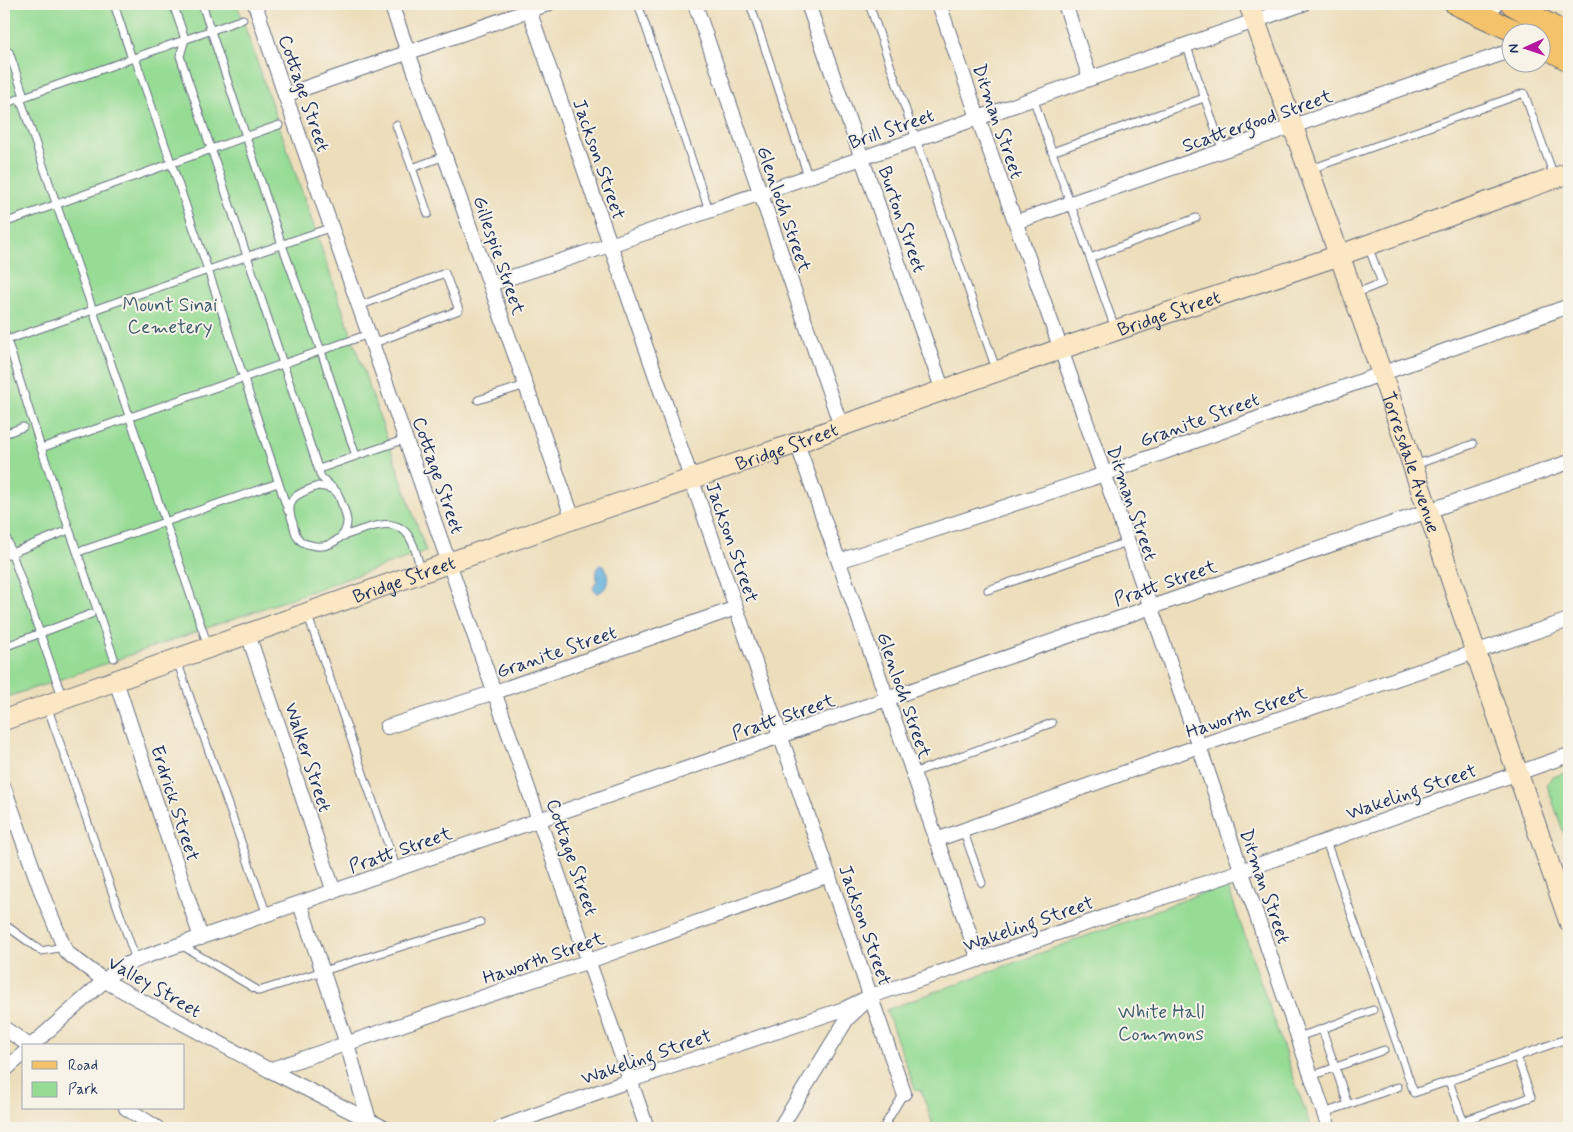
<svg xmlns="http://www.w3.org/2000/svg" width="1573" height="1132" font-family="Mynerve,sans-serif">
<style>
.green{fill:#96dc95;stroke:#58867a}
.water{fill:#61afdb;stroke:#3e6f9c}
.lines{fill:none;stroke-linecap:round;stroke-linejoin:round}
.service-casing{stroke:#646c7f;stroke-width:9}
.minor-casing{stroke:#646c7f;stroke-width:16}
.secondary-casing{stroke:#646c7f;stroke-width:22}
.primary-casing{stroke:#646c7f;stroke-width:24}
.service{stroke:#fff;stroke-width:7}
.minor{stroke:#fff;stroke-width:14}
.secondary{stroke:#fbe7c3;stroke-width:20}
.primary{stroke:#f4c26a;stroke-width:22}
.labels{text-anchor:middle;stroke-width:4;stroke-linejoin:round;paint-order:stroke}
.street-label{font-size:19px;fill:#1b2f5e;stroke:#f7f3e8}
.park-label{font-size:19px;fill:#3a5a6c;stroke:#f7f3e8}
</style>
<rect width="100%" height="100%" fill="#f7f3e8"/>
<filter id="ink" filterUnits="userSpaceOnUse"><feTurbulence type="fractalNoise" baseFrequency=".02" numOctaves="2"/><feDisplacementMap in="SourceGraphic" scale="10" xChannelSelector="R" yChannelSelector="G"/><feConvolveMatrix kernelMatrix="1 2 1 2 8 2 1 2 1" color-interpolation-filters="sRGB"/></filter>
<filter id="wash" filterUnits="userSpaceOnUse"><feTurbulence type="fractalNoise" baseFrequency=".0096" numOctaves="4" result="noise"/><feDisplacementMap in="SourceGraphic" scale="20" xChannelSelector="R" yChannelSelector="G"/><feGaussianBlur stdDeviation="1.12" result="paint"/><feColorMatrix in="noise" values="0 0 0 0 0 0 0 0 0 0 0 0 0 0 0 0 0 1.4 0 .05"/><feComposite in="paint" operator="in"/></filter>
<g filter="url(#wash)">
<rect width="100%" height="100%" fill="#eddebb"/>
<!-- green -->
<g class="green">
<path d="M4,4H237L426,551L56,681L4,698Z"/>
<path d="M1569,771V848L1547,785L1551,778Z"/>
<path d="M1227,884L1311,1128H934L921,1090L916,1091L886,1010Z"/>
</g>
<!-- water -->
<path class="water" d="M600,565L605,566C609,577 610,589 597,593L593,589L597,580L596,569Z"/>
</g>
<g filter="url(#ink)">
<g class="lines">
<defs>
<g id="service">
<path d="M114,4L132,59"/>
<path d="M173,4L185,39L180,56L321,477L337,492"/>
<path d="M202,4L282,245L321,351L356,456L406,439"/>
<path d="M638,4L709,210"/>
<path d="M750,4L808,176"/>
<path d="M869,4L996,369"/>
<path d="M1186,44L1223,151"/>
<path d="M9,52L24,96"/>
<path d="M135,58L208,270L288,511"/>
<path d="M20,98L208,646"/>
<path d="M1033,98L1052,152L1204,98"/>
<path d="M4,104L243,19"/>
<path d="M396,125L412,168L445,156"/>
<path d="M1052,152L1115,328"/>
<path d="M412,168L428,214"/>
<path d="M1311,169L1524,93L1554,176"/>
<path d="M4,223L279,125"/>
<path d="M1090,258L1196,218"/>
<path d="M1354,294L1382,283L1368,246"/>
<path d="M359,306L445,273L459,310L372,344"/>
<path d="M4,330L41,448L114,658"/>
<path d="M7,340L332,227"/>
<path d="M478,400L526,385"/>
<path d="M4,434L23,427"/>
<path d="M41,448L369,334"/>
<path d="M1415,465L1473,444"/>
<path d="M319,469L356,456"/>
<path d="M318,486C324,487 331,487 336,492C339,494 340,498 341,502C344,508 346,514 347,520C348,538 327,550 311,545C306,544 300,542 298,538C295,534 294,528 293,523C283,498 297,494 318,486Z"/>
<path d="M4,531L63,699"/>
<path d="M341,537C363,530 397,511 411,540C416,549 418,561 421,570"/>
<path d="M78,552L278,483"/>
<path d="M4,556L64,532"/>
<path d="M988,590L1127,542"/>
<path d="M308,616L397,870"/>
<path d="M4,647L91,614"/>
<path d="M177,661L267,915"/>
<path d="M47,706L136,960"/>
<path d="M913,773L1052,723"/>
<path d="M963,830L982,883"/>
<path d="M1326,841L1414,1093L1449,1081"/>
<path d="M4,924L41,951L64,947"/>
<path d="M181,945L259,991L480,922"/>
<path d="M1322,1029L1373,1010"/>
<path d="M1298,1037L1322,1029L1348,1105"/>
<path d="M1517,1057L1531,1097L1463,1121L1449,1081L1569,1038"/>
<path d="M1311,1076L1384,1050"/>
<path d="M1324,1113L1398,1087"/>
<path d="M883,1128L904,1093"/>
</g>
<g id="minor">
<path d="M255,4L285,95L647,1128"/>
<path d="M391,4L573,519"/>
<path d="M527,4L904,1093"/>
<path d="M695,4L841,426"/>
<path d="M808,4L943,391"/>
<path d="M939,4L978,118L1057,338L1199,746L1329,1128"/>
<path d="M1065,4L1090,78"/>
<path d="M1489,19L1495,4"/>
<path d="M285,95L548,4"/>
<path d="M1016,222L1510,51"/>
<path d="M490,284L610,245L978,118L1303,4"/>
<path d="M797,443L979,960"/>
<path d="M839,561L1090,479L1569,306"/>
<path d="M248,634L334,892"/>
<path d="M116,681L201,938"/>
<path d="M387,727L495,692L736,608"/>
<path d="M4,788L43,896L66,952L105,981L269,1070L384,1128"/>
<path d="M936,840L1199,746L1569,620"/>
<path d="M300,904L347,1044L369,1120"/>
<path d="M4,1028L30,1046"/>
<path d="M31,1046L113,973L125,965L144,957L1569,462"/>
<path d="M269,1070L589,961L829,875"/>
<path d="M4,1071L24,1053"/>
<path d="M126,1108L157,1128"/>
<path d="M500,1128L631,1080L844,1009L871,996L1241,871L1569,755"/>
<path d="M780,1128L847,1019L863,1004"/>
</g>
<g id="secondary">
<path id="s1" d="M1249,4L1382,374L1476,653L1569,921"/>
<path id="s2" d="M4,720L573,519L797,443L841,426L1072,345L1340,255L1569,173"/>
</g>
<g id="primary">
<path d="M1456,4L1517,32"/>
<path d="M1512,4L1569,36"/>
<path d="M1540,44L1569,60"/>
</g>
</defs>
<!-- service casing -->
<use href="#service" class="service-casing"/>
<!-- minor casing -->
<use href="#minor" class="minor-casing"/>
<!-- secondary casing -->
<use href="#secondary" class="secondary-casing"/>
<!-- primary casing -->
<use href="#primary" class="primary-casing"/>
<!-- service -->
<use href="#service" class="service"/>
<!-- minor -->
<use href="#minor" class="minor"/>
<!-- secondary -->
<use href="#secondary" class="secondary"/>
<!-- primary -->
<use href="#primary" class="primary"/>
</g>
</g>
<g class="labels">
<!-- street labels -->
<g class="street-label">
<text transform="translate(305 93) rotate(71)" y="7">Cottage Street</text>
<text transform="translate(1257 120) rotate(-19)" y="7">Scattergood Street</text>
<text transform="translate(999 121) rotate(71)" y="7">Ditman Street</text>
<text transform="translate(891 128) rotate(-19)" y="7">Brill Street</text>
<text transform="translate(600 159) rotate(71)" y="7">Jackson Street</text>
<text transform="translate(785 209) rotate(71)" y="7">Glenloch Street</text>
<text transform="translate(903 219) rotate(71)" y="7">Burton Street</text>
<text transform="translate(500 255) rotate(71)" y="7">Gillespie Street</text>
<text dy="7" stroke="none"><textPath href="#s2" startOffset="1234">Bridge Street</textPath></text>
<text transform="translate(1199 419) rotate(-20)" y="7">Granite Street</text>
<text dy="7" stroke="none"><textPath href="#s2" startOffset="829">Bridge Street</textPath></text>
<text dy="7" stroke="none"><textPath href="#s1" startOffset="486">Torresdale Avenue</textPath></text>
<text transform="translate(439 475) rotate(71)" y="7">Cottage Street</text>
<text transform="translate(1133 503) rotate(71)" y="7">Ditman Street</text>
<text transform="translate(733 542) rotate(71)" y="7">Jackson Street</text>
<text dy="7" stroke="none"><textPath href="#s2" startOffset="424">Bridge Street</textPath></text>
<text transform="translate(1165 582) rotate(-19)" y="7">Pratt Street</text>
<text transform="translate(556 651) rotate(-19)" y="7">Granite Street</text>
<text transform="translate(905 695) rotate(71)" y="7">Glenloch Street</text>
<text transform="translate(1246 711) rotate(-19)" y="7">Haworth Street</text>
<text transform="translate(783 716) rotate(-19)" y="7">Pratt Street</text>
<text transform="translate(309 757) rotate(72)" y="7">Walker Street</text>
<text transform="translate(1411 791) rotate(-19)" y="7">Wakeling Street</text>
<text transform="translate(176 803) rotate(72)" y="7">Erdrick Street</text>
<text transform="translate(400 849) rotate(-19)" y="7">Pratt Street</text>
<text transform="translate(573 857) rotate(71)" y="7">Cottage Street</text>
<text transform="translate(1266 886) rotate(71)" y="7">Ditman Street</text>
<text transform="translate(1028 923) rotate(-19)" y="7">Wakeling Street</text>
<text transform="translate(866 925) rotate(71)" y="7">Jackson Street</text>
<text transform="translate(543 957) rotate(-19)" y="7">Haworth Street</text>
<text transform="translate(155 986) rotate(30)" y="7">Valley Street</text>
<text transform="translate(646 1056) rotate(-19)" y="7">Wakeling Street</text>
</g>
<!-- park labels -->
<g class="park-label">
<text x="170" y="311">Mount Sinai<tspan x="170" dy="22">Cemetery</tspan></text>
<text x="1161" y="1018">White Hall<tspan x="1161" dy="22">Commons</tspan></text>
</g>
</g>
<!-- margin -->
<rect width="1573" height="1132" fill="none" stroke="#f7f3e8" stroke-width="20"/>
<!-- legend -->
<rect x="22" y="1044" width="162" height="65" fill="#f7f3e8" stroke="#9fa5b1"/>
<rect x="32" y="1061" width="25" height="8" fill="#f4c26a" stroke="#9fa5b1"/>
<text x="68" y="1070" font-size="15" fill="#1b2f5e">Road</text>
<rect x="32" y="1082" width="25" height="15" fill="#96dc95" stroke="#9fa5b1"/>
<text x="68" y="1094" font-size="15" fill="#1b2f5e">Park</text>
<!-- north arrow -->
<g transform="translate(1526 48) rotate(267)"><circle r="24" fill="#f7f3e8" stroke="#9fa5b1"/>
<path d="M0-4L9 19L0 12L-9 19Z" fill="#b5179e"/>
<text y="-8" font-size="14" font-weight="bold" text-anchor="middle" fill="#1b2f5e">N</text>
</g>
</svg>
